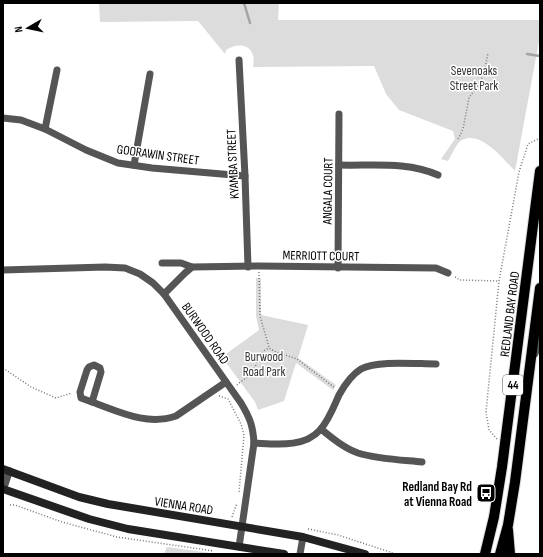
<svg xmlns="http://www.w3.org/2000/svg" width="543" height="557" font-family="'Sofia Sans Condensed',sans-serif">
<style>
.green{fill:#dcdcdc}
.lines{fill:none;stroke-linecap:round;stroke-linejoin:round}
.stream{stroke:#a3a3a3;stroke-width:2.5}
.primary-casing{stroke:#dbdbdb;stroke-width:12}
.path{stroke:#777;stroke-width:1.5;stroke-dasharray:1 2;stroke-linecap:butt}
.minor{stroke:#555;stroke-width:7}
.tertiary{stroke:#555;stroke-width:8}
.secondary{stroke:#222;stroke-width:8}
.primary{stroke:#000;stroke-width:10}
.labels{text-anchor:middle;stroke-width:3;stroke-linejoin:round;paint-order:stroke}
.shield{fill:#fff;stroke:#4c4c4c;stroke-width:1}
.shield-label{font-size:12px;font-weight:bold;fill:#000}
.park-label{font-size:13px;fill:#333;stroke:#fff}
.street-label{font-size:13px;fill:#000;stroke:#fff}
.poi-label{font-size:13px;font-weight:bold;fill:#000;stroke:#fff;text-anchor:end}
</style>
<rect width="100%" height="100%" fill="#fff"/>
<!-- green -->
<g class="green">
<path d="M99,3H279L278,20H540V36L515,171C503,159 481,130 462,140C456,143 452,155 448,161L441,159L455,139L453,131L399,110L386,94L374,66L253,67C257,47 242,40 226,50L225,54L198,21L100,22Z"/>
<path d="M256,278H261V315L308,325L298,358L336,385L333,390L296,363L284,401L258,410L255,402L222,357L259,330L256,316Z"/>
<path d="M167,547L218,554H164Z"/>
</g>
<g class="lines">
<!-- stream -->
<g class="stream">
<path d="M244,3L250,23"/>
<path d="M527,54L540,56"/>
</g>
<defs>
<g id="primary">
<path d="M508,530L510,554"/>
<path d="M485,554L494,517L502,467L540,171"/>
<path d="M500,554L508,525L515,482L540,288"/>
</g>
</defs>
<!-- primary casing -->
<use href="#primary" class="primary-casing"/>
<!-- path -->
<g class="path">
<path d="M458,139L463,129L469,98L480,82L484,73L488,53"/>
<path d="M259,272L260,316L269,347"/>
<path d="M455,277L460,280L499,281"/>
<path d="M3,368L31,387L56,398L72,393"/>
<path d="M237,385C241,381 247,378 251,374C259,364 255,354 269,348L276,352L297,359L335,388"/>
<path d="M219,396L228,399L241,424L244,435L239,492"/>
<path d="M497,439L489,430L486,412L499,281L519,172L528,144L540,138"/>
<path d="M10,505H15L62,522L117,537L214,551"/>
<path d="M232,517L237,503"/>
<path d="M308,529L338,535L396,554"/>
</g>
<!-- minor -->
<g class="minor">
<path d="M239,60L245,176L248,267"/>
<path d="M3,118L21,120L45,129L86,150L118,163L152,168L245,176"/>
<path d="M45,129L57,70"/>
<path d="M134,165L150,74"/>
<path d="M339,165C372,166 407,161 438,175"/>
<path d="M162,263H181L192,267"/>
<path d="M338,268L339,114"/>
<path d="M3,270L105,267L125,268L140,274L153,283L164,294L241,403C250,418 253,426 254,443L239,547"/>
<path d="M164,294L185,273L192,267L258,266L436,268L448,273"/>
<path d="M535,354L540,339"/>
<path d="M94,365L100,368L101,372L92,402L81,398L80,392L87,370L89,367Z"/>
<path d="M92,402C120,412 147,426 176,416L226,382"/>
<path d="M321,429C332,438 344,448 358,453C377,459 402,460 422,462"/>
<path d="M254,443C276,444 304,448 320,430C329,420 334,406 339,395C344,386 351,375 361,369C377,360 416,364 436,364"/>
<path d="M300,554L303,537"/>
</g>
<!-- tertiary -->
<path class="tertiary" d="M3,489L9,471"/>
<!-- secondary -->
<g class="secondary">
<path d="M3,469L79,497L108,504L303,537L365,554"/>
<path d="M3,489L89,519L128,529L284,554"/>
</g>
<!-- primary -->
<use href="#primary" class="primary"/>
</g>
<!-- icons -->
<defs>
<symbol id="bus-square" viewBox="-11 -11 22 22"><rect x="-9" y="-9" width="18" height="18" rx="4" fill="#000" stroke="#fff"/><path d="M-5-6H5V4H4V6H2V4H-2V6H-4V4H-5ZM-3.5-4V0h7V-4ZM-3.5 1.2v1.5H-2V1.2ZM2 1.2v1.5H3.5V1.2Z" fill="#fff"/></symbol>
</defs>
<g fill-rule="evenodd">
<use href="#bus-square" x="475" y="482" width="22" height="22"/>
</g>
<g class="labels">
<!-- shield labels -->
<rect class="shield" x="503" y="375" width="20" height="20" rx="3"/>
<g class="shield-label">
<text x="513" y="389">44</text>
</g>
<!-- park labels -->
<g class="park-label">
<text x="474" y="75">Sevenoaks<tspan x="474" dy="15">Street Park</tspan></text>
<text x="264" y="361">Burwood<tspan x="264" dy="15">Road Park</tspan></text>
</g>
<!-- street labels -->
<g class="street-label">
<text transform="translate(158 154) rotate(8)" y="5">GOORAWIN STREET</text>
<text transform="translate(232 164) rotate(-93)" y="5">KYAMBA STREET</text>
<text transform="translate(327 191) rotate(-89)" y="5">ANGALA COURT</text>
<text transform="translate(321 255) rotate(1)" y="5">MERRIOTT COURT</text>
<text transform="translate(509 314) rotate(-83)" y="5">REDLAND BAY ROAD</text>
<text transform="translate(206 333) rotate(55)" y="5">BURWOOD ROAD</text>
<text transform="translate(184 505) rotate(9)" y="5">VIENNA ROAD</text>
</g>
<!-- poi labels -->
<g class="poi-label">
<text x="472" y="491">Redland Bay Rd<tspan x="472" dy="15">at Vienna Road</tspan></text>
</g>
</g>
<!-- border -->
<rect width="543" height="557" fill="none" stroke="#000000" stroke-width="8"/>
<!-- north arrow -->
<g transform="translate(28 28) rotate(261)" stroke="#ffffff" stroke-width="3" paint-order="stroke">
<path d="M0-3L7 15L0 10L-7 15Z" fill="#000000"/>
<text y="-6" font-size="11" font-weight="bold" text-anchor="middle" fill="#000000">N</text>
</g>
</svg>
